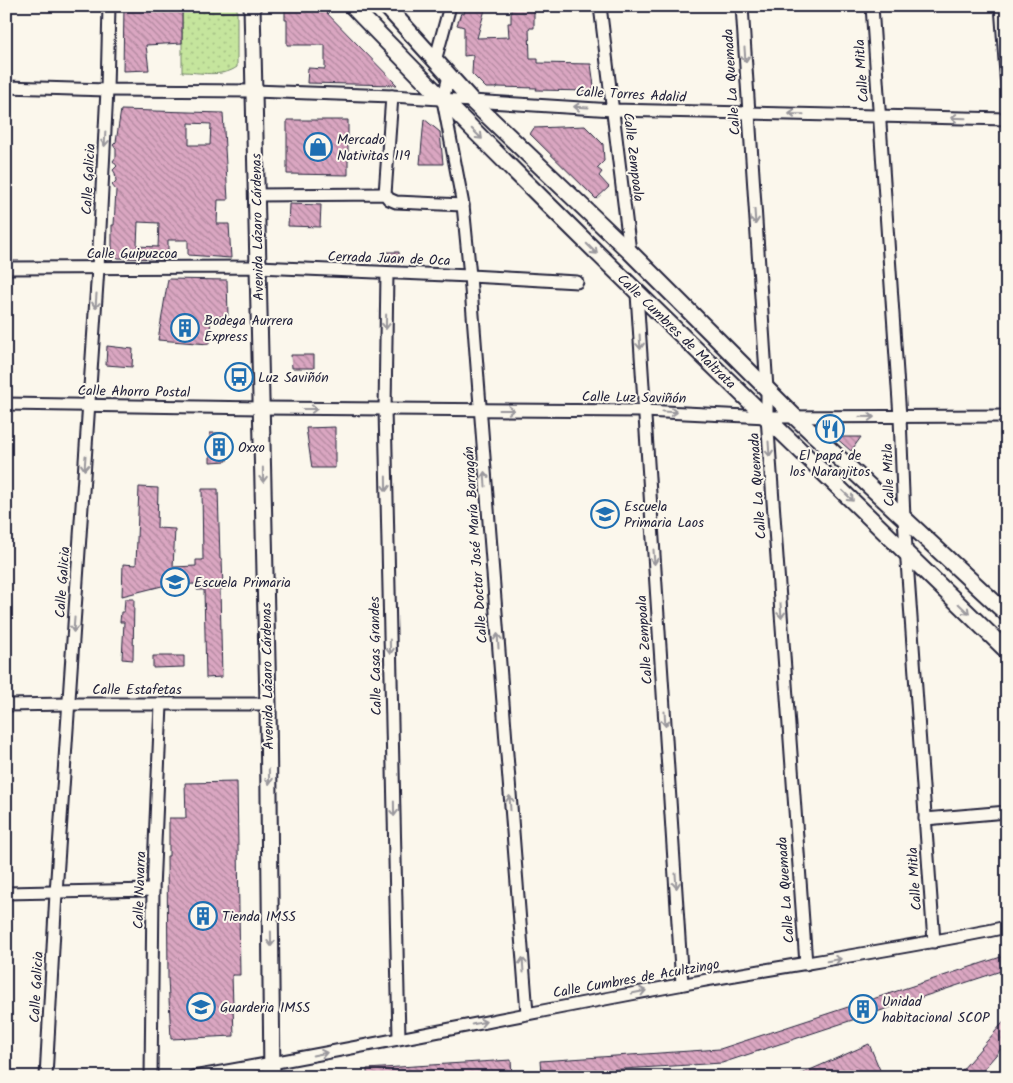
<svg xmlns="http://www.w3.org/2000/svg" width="1013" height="1083" font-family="Kalam,sans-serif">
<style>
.grass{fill:url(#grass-dots);stroke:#74846c}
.building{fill:url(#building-back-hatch);stroke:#22223b;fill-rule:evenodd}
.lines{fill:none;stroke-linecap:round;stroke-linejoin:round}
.minor-casing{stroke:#22223b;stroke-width:15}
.major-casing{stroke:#22223b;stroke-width:19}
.minor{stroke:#fbf7ec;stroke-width:11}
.major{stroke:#fbf7ec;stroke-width:15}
.oneway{stroke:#99979c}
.labels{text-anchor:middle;stroke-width:4;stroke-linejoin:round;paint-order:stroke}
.street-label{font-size:14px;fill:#22223b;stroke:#fbf7ec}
.poi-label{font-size:14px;fill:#22223b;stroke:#fbf7ec;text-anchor:start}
</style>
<defs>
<pattern id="grass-dots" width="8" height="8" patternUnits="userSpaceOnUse" patternTransform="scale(1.25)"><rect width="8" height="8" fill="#c5e59d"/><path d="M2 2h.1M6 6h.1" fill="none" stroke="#a9c488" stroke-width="1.8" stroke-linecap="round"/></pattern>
<pattern id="building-back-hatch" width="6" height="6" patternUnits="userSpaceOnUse" patternTransform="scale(1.25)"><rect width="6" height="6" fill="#daa6c1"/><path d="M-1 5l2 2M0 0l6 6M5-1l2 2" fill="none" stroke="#b0879e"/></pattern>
</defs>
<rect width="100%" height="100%" fill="#fbf7ec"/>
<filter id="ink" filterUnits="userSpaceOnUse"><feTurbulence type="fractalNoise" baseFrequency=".02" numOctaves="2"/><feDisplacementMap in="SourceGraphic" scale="10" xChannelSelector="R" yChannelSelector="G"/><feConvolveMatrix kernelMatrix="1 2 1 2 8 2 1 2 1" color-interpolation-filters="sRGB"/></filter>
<g filter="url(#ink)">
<!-- grass -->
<path class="grass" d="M182,6H237V67C222,78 199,72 182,72Z"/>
<!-- building -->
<g class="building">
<path d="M124,6L167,8V6H182V43L146,45L149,70L123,71Z"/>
<path d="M285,6H320L397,85L307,83L308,68L325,69V45H287V20H285Z"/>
<path d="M466,6H486L477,38L509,37L508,23H511V6H534V28H529L530,59H538V63L591,64L594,86L591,91L536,90L537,88L497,87V88H486L472,74L473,55L464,56V27L457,25L461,13L464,14Z"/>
<path d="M121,110L223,113L228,200H218L217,224H229L231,258L188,255V240H168V259L118,258L112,253V225H114L116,190L112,185L116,181L115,173L113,170L117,166L113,161L116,157V149L113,145L116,142ZM189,123L211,124L210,145H189ZM138,222L159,223L158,247L137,246Z"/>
<path d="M424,119L440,132L443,164H420Z"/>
<path d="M287,120H348V175L287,174Z"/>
<path d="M585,126L603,144L604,161L597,168L602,172L599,176L609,187L596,199L530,134L534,128Z"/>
<path d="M289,204L321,205L320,227L288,226Z"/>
<path d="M387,252H399V264L387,263Z"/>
<path d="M168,279L227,280L228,316L211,317L209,344L158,340Z"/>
<path d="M107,346L133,349L132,367L106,365Z"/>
<path d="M291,355H314V368H292Z"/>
<path d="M335,427V468H312L306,428Z"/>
<path d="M210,433H227V461L210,462Z"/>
<path d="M835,437H861L851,451Z"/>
<path d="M139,487L158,488L157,528L175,529L173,567L196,566V560H203L202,489H218L220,559H222L223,589H220L222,677L206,678L204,590H197V584L166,585L122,596L123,564L136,565Z"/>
<path d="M125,599H134L133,660L122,659L124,622H120L121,612H124Z"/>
<path d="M153,656H184V667L153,668Z"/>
<path d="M237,782L240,975H232L234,1036L171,1039L168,978L167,856H169V818H186L185,783Z"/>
<path d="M1007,955V969L722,1063L541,1074L540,1061L720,1049Z"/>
<path d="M1007,1018V1042L977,1077H956Z"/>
<path d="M869,1044L883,1077H794Z"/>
<path d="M511,1060L512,1077H367V1069Z"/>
</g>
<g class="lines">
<defs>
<g id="minor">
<path d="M600,6L630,252"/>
<path d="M742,6L767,389V417L806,964"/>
<path d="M872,6L900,417L904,519L934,942"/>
<path d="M1001,6L1007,88"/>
<path d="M435,61L450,6"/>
<path d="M449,76L443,100L463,205L470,276L527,1013"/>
<path d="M6,87L107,90L254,91L392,96L613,110L1007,119"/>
<path d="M385,194L392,96"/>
<path d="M256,195L385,194L389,199L396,202L463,205"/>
<path d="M6,268L258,267L470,276L577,282"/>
<path d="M387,273L385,409L399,1038"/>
<path d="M637,294L682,984"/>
<path d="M6,404L261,408L644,411L767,417L1007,416"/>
<path d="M6,705L69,704H268"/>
<path d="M925,819L1007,812"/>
<path d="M6,893L153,890"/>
<path d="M46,1077L56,893L98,268L107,90L109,6"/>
<path d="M151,1077L153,890L161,705"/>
<path d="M193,1077C355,1049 517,1015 679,985C788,965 898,950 1007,927"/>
</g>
<g id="major">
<path d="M252,6L268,704L272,1077"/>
<path d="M352,6C565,227 788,437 1007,651"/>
<path d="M386,6L473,102L630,252L794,416L1007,614"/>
</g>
</defs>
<!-- minor casing -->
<use href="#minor" class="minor-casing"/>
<!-- major casing -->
<use href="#major" class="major-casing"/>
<!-- minor -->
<use href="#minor" class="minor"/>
<!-- major -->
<use href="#major" class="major"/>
</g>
<!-- one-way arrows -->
<defs><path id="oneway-shaft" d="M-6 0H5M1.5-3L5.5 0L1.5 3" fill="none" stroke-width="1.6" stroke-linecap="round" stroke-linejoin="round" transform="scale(1.25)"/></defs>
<g class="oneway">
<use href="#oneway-shaft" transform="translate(745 55) rotate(86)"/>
<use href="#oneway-shaft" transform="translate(581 107) rotate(-177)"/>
<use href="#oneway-shaft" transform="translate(796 114) rotate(-179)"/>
<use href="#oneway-shaft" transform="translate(958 118) rotate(-178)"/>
<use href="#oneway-shaft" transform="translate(477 134) rotate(45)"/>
<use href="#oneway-shaft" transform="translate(105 139) rotate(93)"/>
<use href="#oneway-shaft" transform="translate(755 217) rotate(86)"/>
<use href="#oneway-shaft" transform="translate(592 249) rotate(45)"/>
<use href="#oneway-shaft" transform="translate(96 301) rotate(94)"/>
<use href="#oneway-shaft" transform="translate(386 322) rotate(91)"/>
<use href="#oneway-shaft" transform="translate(640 342) rotate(87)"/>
<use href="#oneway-shaft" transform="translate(310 409)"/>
<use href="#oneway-shaft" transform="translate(507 410)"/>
<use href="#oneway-shaft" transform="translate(670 412) rotate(3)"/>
<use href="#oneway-shaft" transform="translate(867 417) rotate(1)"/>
<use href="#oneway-shaft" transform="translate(769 449) rotate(86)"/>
<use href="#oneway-shaft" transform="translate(85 463) rotate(94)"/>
<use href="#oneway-shaft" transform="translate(263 475) rotate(89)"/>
<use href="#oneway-shaft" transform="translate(485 479) rotate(-94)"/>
<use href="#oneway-shaft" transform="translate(386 484) rotate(89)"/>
<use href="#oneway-shaft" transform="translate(848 496) rotate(44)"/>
<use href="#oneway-shaft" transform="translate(654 557) rotate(86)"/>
<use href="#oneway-shaft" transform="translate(964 609) rotate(44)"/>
<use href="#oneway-shaft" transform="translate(781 611) rotate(86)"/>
<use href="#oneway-shaft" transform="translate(74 625) rotate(94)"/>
<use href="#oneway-shaft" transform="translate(498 641) rotate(-94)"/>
<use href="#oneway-shaft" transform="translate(390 647) rotate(89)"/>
<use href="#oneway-shaft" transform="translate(665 719) rotate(86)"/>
<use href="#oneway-shaft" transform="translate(269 777) rotate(89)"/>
<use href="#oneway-shaft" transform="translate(510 803) rotate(-94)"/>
<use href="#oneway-shaft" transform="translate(394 809) rotate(89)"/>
<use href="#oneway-shaft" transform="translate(676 881) rotate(86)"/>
<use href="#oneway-shaft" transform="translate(271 939) rotate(89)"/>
<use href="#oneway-shaft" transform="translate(834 960) rotate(-10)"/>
<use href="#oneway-shaft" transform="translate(523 965) rotate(-94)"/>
<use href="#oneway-shaft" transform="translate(639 992) rotate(-11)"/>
<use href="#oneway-shaft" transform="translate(479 1023) rotate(-11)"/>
<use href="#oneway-shaft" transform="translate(320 1054) rotate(-11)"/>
</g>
</g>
<!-- icons -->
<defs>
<symbol id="shop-ring" viewBox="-11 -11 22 22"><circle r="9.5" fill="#fbf7ec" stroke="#1f6fb2" stroke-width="1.5"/><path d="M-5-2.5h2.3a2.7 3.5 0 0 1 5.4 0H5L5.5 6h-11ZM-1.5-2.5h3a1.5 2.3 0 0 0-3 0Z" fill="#1f6fb2"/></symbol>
<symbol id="building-ring" viewBox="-11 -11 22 22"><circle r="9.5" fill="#fbf7ec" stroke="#1f6fb2" stroke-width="1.5"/><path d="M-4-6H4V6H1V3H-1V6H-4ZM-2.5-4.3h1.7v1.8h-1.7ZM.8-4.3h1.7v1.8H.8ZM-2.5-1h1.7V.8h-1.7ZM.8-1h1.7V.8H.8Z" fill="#1f6fb2"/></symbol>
<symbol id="bus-ring" viewBox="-11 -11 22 22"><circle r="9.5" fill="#fbf7ec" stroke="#1f6fb2" stroke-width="1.5"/><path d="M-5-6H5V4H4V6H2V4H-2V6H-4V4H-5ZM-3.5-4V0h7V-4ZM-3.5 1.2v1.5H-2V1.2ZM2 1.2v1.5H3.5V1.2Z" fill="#1f6fb2"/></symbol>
<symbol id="restaurant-ring" viewBox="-11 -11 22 22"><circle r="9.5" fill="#fbf7ec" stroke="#1f6fb2" stroke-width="1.5"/><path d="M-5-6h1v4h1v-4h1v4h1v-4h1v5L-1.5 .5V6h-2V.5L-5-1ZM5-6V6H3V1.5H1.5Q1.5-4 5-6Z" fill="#1f6fb2"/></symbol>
<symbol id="school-ring" viewBox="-11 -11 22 22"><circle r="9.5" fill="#fbf7ec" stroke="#1f6fb2" stroke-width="1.5"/><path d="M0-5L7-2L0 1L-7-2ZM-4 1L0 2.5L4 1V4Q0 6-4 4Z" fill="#1f6fb2"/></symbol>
</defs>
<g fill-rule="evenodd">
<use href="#shop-ring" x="302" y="131" width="32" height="32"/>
<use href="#building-ring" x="169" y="312" width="32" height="32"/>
<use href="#bus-ring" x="223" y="361" width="32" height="32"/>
<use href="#restaurant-ring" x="814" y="413" width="32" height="32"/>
<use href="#building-ring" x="203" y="431" width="32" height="32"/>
<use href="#school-ring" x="589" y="498" width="32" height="32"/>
<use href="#school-ring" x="159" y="566" width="32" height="32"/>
<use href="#building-ring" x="187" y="900" width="32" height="32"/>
<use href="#school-ring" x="185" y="991" width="32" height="32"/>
<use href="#building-ring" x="847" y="993" width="32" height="32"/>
</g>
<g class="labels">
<!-- street labels -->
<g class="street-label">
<text transform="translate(861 71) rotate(-94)" y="5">Calle Mitla</text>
<text transform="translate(731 82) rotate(-94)" y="5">Calle La Quemada</text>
<text transform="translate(631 94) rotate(3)" y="5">Calle Torres Adalid</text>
<text transform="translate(634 157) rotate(83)" y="5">Calle Zempoala</text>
<text transform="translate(88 179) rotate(-87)" y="5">Calle Galicia</text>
<text transform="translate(257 227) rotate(-91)" y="5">Avenida Lázaro Cárdenas</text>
<text x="132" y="258">Calle Guipuzcoa</text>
<text transform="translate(389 258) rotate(2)" y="5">Cerrada Juan de Oca</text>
<text transform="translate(677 331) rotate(44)" y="5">Calle Cumbres de Maltrata</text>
<text transform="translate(134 391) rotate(1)" y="5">Calle Ahorro Postal</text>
<text transform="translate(634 397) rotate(1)" y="5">Calle Luz Saviñón</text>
<text transform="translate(888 475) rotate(-92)" y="5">Calle Mitla</text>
<text transform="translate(757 486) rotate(-94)" y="5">Calle La Quemada</text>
<text transform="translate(475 545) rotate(-94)" y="5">Calle Doctor José María Barragán</text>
<text transform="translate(62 582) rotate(-86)" y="5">Calle Galicia</text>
<text transform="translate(644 640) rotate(-94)" y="5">Calle Zempoala</text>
<text transform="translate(375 656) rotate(-91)" y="5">Calle Casas Grandes</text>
<text transform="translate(267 676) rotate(-91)" y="5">Avenida Lázaro Cárdenas</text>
<text x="137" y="694">Calle Estafetas</text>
<text transform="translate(914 879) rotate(-94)" y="5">Calle Mitla</text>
<text transform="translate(139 890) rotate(-88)" y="5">Calle Navarra</text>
<text transform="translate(785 890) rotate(-94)" y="5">Calle La Quemada</text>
<text transform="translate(636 978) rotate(-10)" y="5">Calle Cumbres de Acultzingo</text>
<text transform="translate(36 987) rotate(-87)" y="5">Calle Galicia</text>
</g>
<!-- poi labels -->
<g class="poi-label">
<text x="337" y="144">Mercado<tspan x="337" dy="16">Nativitas 119</tspan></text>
<text x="204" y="325">Bodega Aurrera<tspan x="204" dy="16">Express</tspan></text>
<text x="258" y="382">Luz Saviñón</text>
<text x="238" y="452">Oxxo</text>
<text x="830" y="460" text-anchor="middle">El papá de<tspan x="830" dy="16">los Naranjitos</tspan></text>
<text x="624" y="511">Escuela<tspan x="624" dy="16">Primaria Laos</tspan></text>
<text x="194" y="587">Escuela Primaria</text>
<text x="222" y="921">Tienda IMSS</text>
<text x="882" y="1006">Unidad<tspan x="882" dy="16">habitacional SCOP</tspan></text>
<text x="220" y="1012">Guarderia IMSS</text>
</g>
</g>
<!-- margin -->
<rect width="1013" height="1083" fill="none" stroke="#fbf7ec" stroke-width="25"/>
<rect x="12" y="12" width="988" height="1058" fill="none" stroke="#22223b" stroke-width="2" filter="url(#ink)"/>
</svg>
